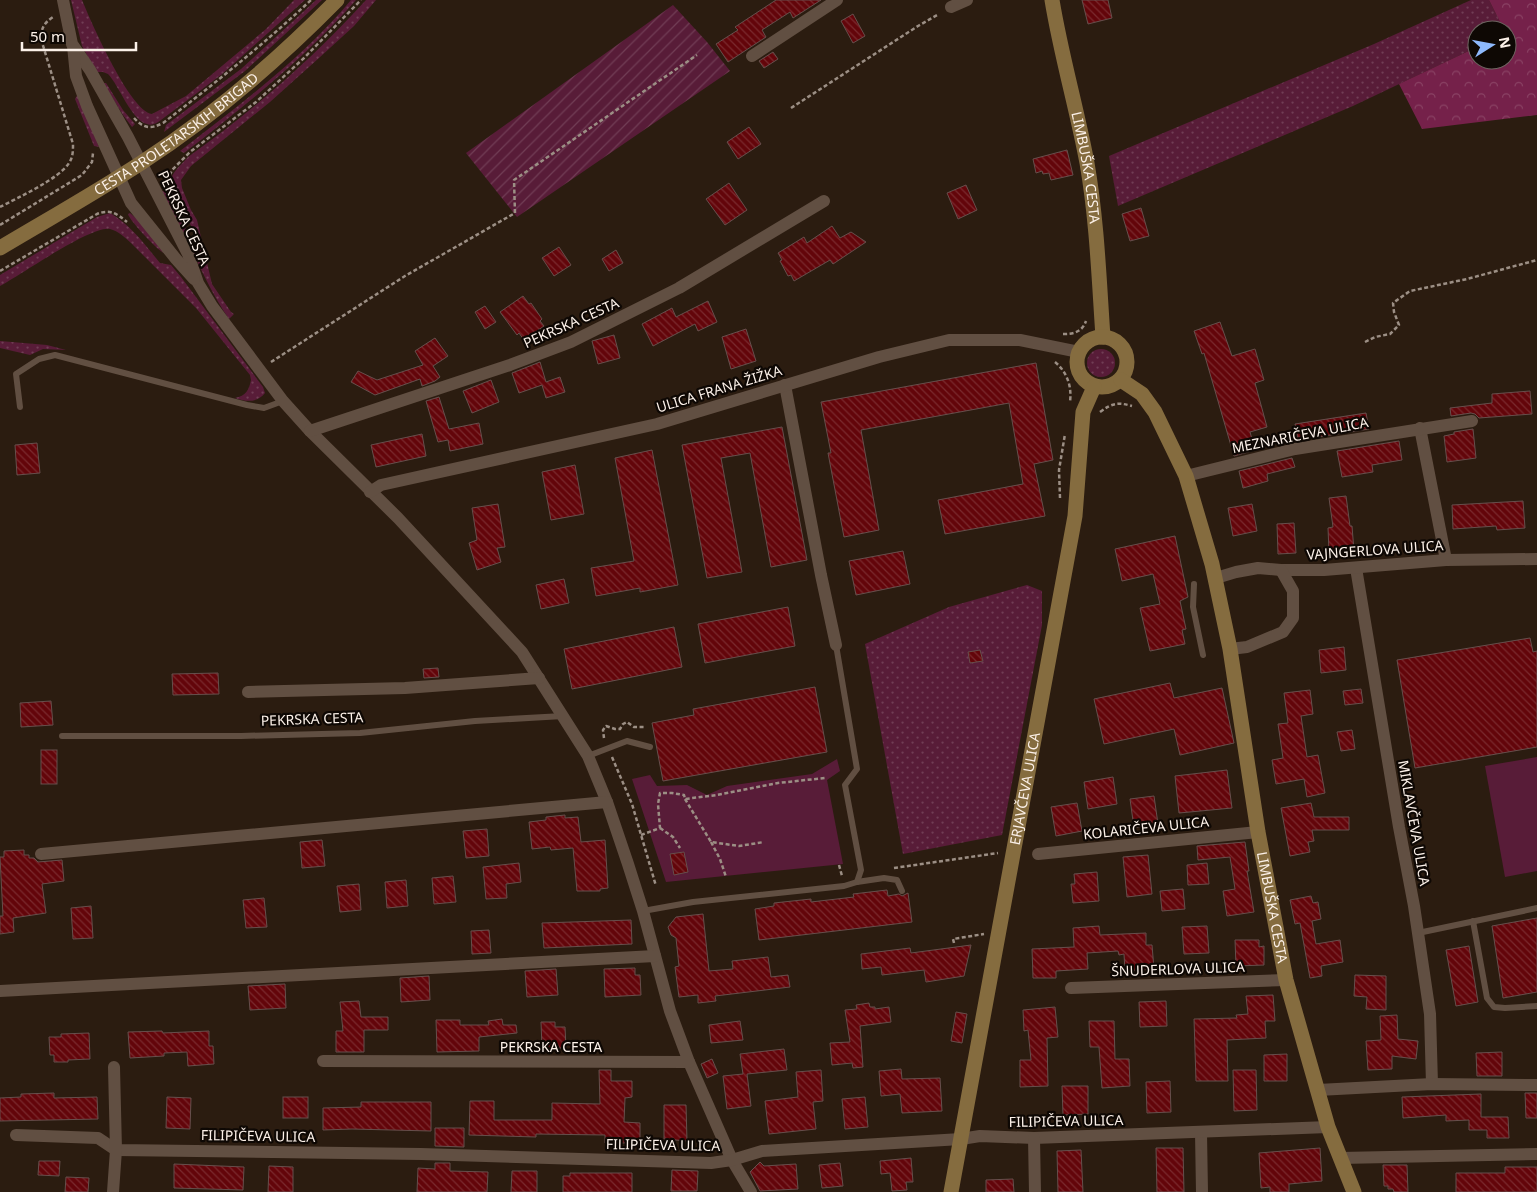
<svg xmlns="http://www.w3.org/2000/svg" width="1537" height="1192" font-family="'Noto Sans',sans-serif">
<style>
.grass{fill:url(#grass-dots)}
.forest{fill:url(#forest-crowns)}
.park{fill:#581c38}
.garden{fill:url(#garden-furrows)}
.building{fill:url(#building-back-hatch);stroke:#664f4c}
.lines{fill:none;stroke-linecap:round;stroke-linejoin:round}
.path{stroke:#9c8f85;stroke-width:2.5;stroke-dasharray:4 2.5;stroke-linecap:butt}
.lane{stroke:#614f42;stroke-width:6}
.street{stroke:#614f42;stroke-width:12}
.secondary{stroke:#856c3f;stroke-width:15}
.labels{text-anchor:middle;stroke-width:4.5;stroke-linejoin:round;paint-order:stroke}
.street-label{font-size:14px;fill:#fcf1e9;stroke:#0e0804}
</style>
<defs>
<pattern id="grass-dots" width="8" height="8" patternUnits="userSpaceOnUse" patternTransform="scale(1.25)"><rect width="8" height="8" fill="#581c38"/><path d="M2 2h.1M6 6h.1" fill="none" stroke="#713d55" stroke-width="1.8" stroke-linecap="round"/></pattern>
<pattern id="forest-crowns" width="20" height="18" patternUnits="userSpaceOnUse" patternTransform="scale(1.25)"><rect width="20" height="18" fill="#75214a"/><path d="M2 6a3 3 0 1 1 6 0M12 15a3 3 0 1 1 6 0" fill="none" stroke="#8a4264"/></pattern>
<pattern id="garden-furrows" width="10" height="10" patternUnits="userSpaceOnUse" patternTransform="scale(1.25)"><rect width="10" height="10" fill="#581c38"/><path d="M-1 1l2-2M0 10L10 0M9 11l2-2" fill="none" stroke="#713d55"/></pattern>
<pattern id="building-back-hatch" width="6" height="6" patternUnits="userSpaceOnUse" patternTransform="scale(1.25)"><rect width="6" height="6" fill="#63050a"/><path d="M-1 5l2 2M0 0l6 6M5-1l2 2" fill="none" stroke="#7a2a2e"/></pattern>
</defs>
<rect width="100%" height="100%" fill="#2b1c10"/>
<!-- grass -->
<g class="grass">
<path d="M71,0H82C91,22 130,111 152,114L186,96L266,29L294,0H305L221,75L161,120C157,123 152,126 147,124C131,120 119,85 108,74L103,72H96L82,46Z"/>
<path d="M316,0H322L245,71L164,132L166,125L241,69Z"/>
<path d="M351,0H356C305,58 245,106 184,153L180,151C238,106 304,57 351,0Z"/>
<path d="M366,0H376L354,26L319,58L270,102L191,166L181,180L182,188L191,210L197,220L212,284L231,312L234,314L229,319C214,297 203,274 192,250C208,228 163,203 171,179C174,170 182,164 188,157C253,111 312,59 366,0Z"/>
<path d="M1471,0H1489L1504,30H1477V47L1353,106L1118,206L1109,156L1374,44Z"/>
<path d="M103,83H106L123,110L135,124L132,127L123,115Z"/>
<path d="M78,94L99,147L94,146L75,99Z"/>
<path d="M160,191H163L167,194L186,229L187,239Z"/>
<path d="M110,213C131,225 145,245 160,263L171,265L181,277L263,387L265,393C257,403 246,402 235,398C246,396 249,390 251,380L250,375L196,308L132,244C126,238 118,231 110,229C90,226 21,275 0,286V275L97,217Z"/>
<path d="M130,213L138,220L164,253C158,251 129,220 128,214Z"/>
<path d="M0,341L47,345L66,350L43,349L30,355L0,348Z"/>
<circle cx="1101" cy="363" r="14"/>
<path d="M1027,585L1042,591V625L1002,835L903,854L865,644L949,607Z"/>
</g>
<!-- forest -->
<path class="forest" d="M1489,0H1537V115L1422,129L1399,84L1477,47V60H1507V30H1504Z"/>
<!-- park -->
<g class="park">
<path d="M1537,757V871L1505,877L1485,766Z"/>
<path d="M837,759L840,771L827,780L843,864L666,882L632,779L650,775L657,786L687,785L707,795L727,786L812,774Z"/>
</g>
<!-- garden -->
<path class="garden" d="M673,5L707,42L730,71L517,217L466,153Z"/>
<!-- building -->
<g class="building">
<path d="M776,0H821L793,18L790,12L762,30L766,37L728,62L716,44L738,30L735,27Z"/>
<path d="M1082,0H1108L1112,18L1088,24Z"/>
<path d="M853,14L865,36L853,43L841,21Z"/>
<path d="M773,52L778,59L764,68L759,61Z"/>
<path d="M749,127L761,144L738,159L727,142Z"/>
<path d="M1067,150L1073,175L1051,180L1049,173L1043,174L1042,171L1036,173L1033,159Z"/>
<path d="M729,183L747,210L725,225L706,199Z"/>
<path d="M966,185L977,210L958,219L947,193Z"/>
<path d="M1141,208L1149,236L1130,241L1122,214Z"/>
<path d="M832,226L840,238L851,232L866,242L833,264L830,260L794,281L791,275L788,276L780,261L782,260L778,253L804,237L807,243Z"/>
<path d="M559,247L571,265L554,276L542,258Z"/>
<path d="M616,250L623,263L609,271L602,259Z"/>
<path d="M523,296L529,304L531,303L542,319L540,321L544,326L524,340L519,333L517,335L500,312Z"/>
<path d="M708,301L717,322L698,331L695,324L653,346L642,324L672,308L676,317Z"/>
<path d="M485,306L496,322L485,329L475,312Z"/>
<path d="M1220,322L1232,356L1255,349L1264,380L1255,383L1267,427L1250,432L1255,450L1234,456L1204,353L1202,354L1194,331Z"/>
<path d="M746,329L756,361L731,369L722,337Z"/>
<path d="M614,335L620,358L598,364L592,341Z"/>
<path d="M435,338L448,356L433,366L440,377L435,381L422,386L420,379L375,395L351,382L358,371L377,380L423,365L415,351Z"/>
<path d="M540,362L546,382L560,377L565,392L546,398L542,385L519,393L512,373Z"/>
<path d="M1036,363L1053,460L1034,464L1045,516L945,534L938,500L1023,484L1009,403L861,430L879,530L844,537L828,453H831L821,402Z"/>
<path d="M491,380L499,402L472,413L463,391Z"/>
<path d="M1530,391L1532,414L1479,418L1475,414L1471,413L1451,416L1450,408L1492,403V394Z"/>
<path d="M439,397L449,429L479,423L483,444L450,451L448,440L438,442L426,401Z"/>
<path d="M1366,413L1369,429L1298,440L1295,424Z"/>
<path d="M782,427L807,560L771,567L750,453L721,458L742,572L707,578L682,445Z"/>
<path d="M1473,429L1476,458L1447,462L1444,436L1454,434V432Z"/>
<path d="M422,434L426,456L376,467L371,445Z"/>
<path d="M1399,441L1402,460L1372,465L1373,472L1342,477L1337,451Z"/>
<path d="M37,443L40,473L17,475L15,445Z"/>
<path d="M652,450L678,585L640,592V588L596,596L591,568L634,561L615,458Z"/>
<path d="M1292,458L1295,467L1267,474L1268,481L1243,488L1239,471Z"/>
<path d="M575,465L584,514L551,520L542,472Z"/>
<path d="M1346,496L1350,526H1352L1354,551L1329,552L1328,528L1333,527L1329,498Z"/>
<path d="M1523,501L1525,528L1497,530L1496,526L1453,529L1452,505Z"/>
<path d="M498,504L505,547L497,548L501,562L477,570L469,543L477,540L472,508Z"/>
<path d="M1252,504L1257,531L1233,536L1228,508Z"/>
<path d="M1294,523L1296,553L1278,554L1277,524Z"/>
<path d="M1175,536L1188,597L1180,601L1186,629L1182,630L1185,644L1150,651L1140,608L1160,604L1153,574L1122,581L1115,549Z"/>
<path d="M903,551L910,584L856,595L849,561Z"/>
<path d="M564,579L569,603L541,609L536,585Z"/>
<path d="M788,607L795,646L705,663L698,624Z"/>
<path d="M674,627L682,667L572,689L564,649Z"/>
<path d="M1530,638L1533,652L1537,651V747L1415,768L1397,660Z"/>
<path d="M1344,647L1346,670L1321,673L1319,650Z"/>
<path d="M980,650L983,661L970,663L968,652Z"/>
<path d="M438,668L439,677L424,678L423,669Z"/>
<path d="M218,673L219,694L173,695L172,674Z"/>
<path d="M1170,683L1174,698L1222,688L1234,743L1180,755L1174,729L1104,744L1094,699Z"/>
<path d="M815,687L827,752L663,781L652,723L694,715L693,709Z"/>
<path d="M1361,689L1363,703L1345,705L1343,691Z"/>
<path d="M1310,690L1313,714L1301,716L1307,757L1318,755L1325,793L1307,797L1304,779L1276,784L1272,760L1283,758L1278,724L1288,723L1284,693Z"/>
<path d="M51,701L53,725L21,727L20,703Z"/>
<path d="M1352,730L1355,749L1341,751L1337,732Z"/>
<rect x="41" y="750" width="16" height="34"/>
<path d="M1227,770L1232,808L1179,813L1175,776Z"/>
<path d="M1113,777L1117,804L1088,809L1084,782Z"/>
<path d="M1154,796L1158,824L1134,828L1130,799Z"/>
<path d="M1077,803L1082,831L1056,836L1051,807Z"/>
<path d="M1311,803L1314,817H1349V830H1312L1314,841L1308,842L1310,852L1290,856L1281,808Z"/>
<path d="M565,815V818L578,817L581,842L605,840L608,888L600,889V891H577L573,848L551,850L550,847L532,849L529,822L546,820V817Z"/>
<path d="M487,829L489,856L466,858L463,831Z"/>
<path d="M322,840L325,866L302,868L300,842Z"/>
<path d="M1245,842L1249,871H1247L1254,912L1227,916L1223,891L1235,889L1230,857L1198,860L1197,846Z"/>
<path d="M24,850V855H29V858H34L38,862L62,860L64,881L42,884L46,913L13,918L14,932L0,934V916H3L0,857H4V851Z"/>
<path d="M684,852L688,872L674,875L670,854Z"/>
<path d="M1148,855L1152,894L1127,897L1123,857Z"/>
<path d="M519,863L521,882L506,884L507,898L486,899L483,867Z"/>
<path d="M1207,863L1209,884L1188,885L1187,865Z"/>
<path d="M1097,872L1099,901L1073,903L1071,884H1075L1074,874Z"/>
<path d="M453,876L456,902L434,904L432,878Z"/>
<path d="M406,880L408,906L387,908L385,882Z"/>
<path d="M359,884L361,910L340,912L337,886Z"/>
<path d="M1183,889L1185,909L1162,911L1160,891Z"/>
<path d="M887,890L888,896L899,894L902,896L908,893L912,922L759,940L755,909L774,906V903L811,899V902L854,897L853,894Z"/>
<path d="M1311,896L1313,903L1318,902L1321,919L1312,921L1316,944L1340,940L1343,962L1321,966L1322,976L1310,978L1300,923L1295,924L1290,900Z"/>
<path d="M264,898L267,927L246,928L243,900Z"/>
<path d="M91,906L93,938L73,939L71,908Z"/>
<path d="M703,914L709,971L733,969L732,961L768,957L771,977L788,975L790,987L715,996L716,1001L698,1003V995L679,997L675,967L679,966L676,938L671,935L668,927L676,917Z"/>
<path d="M1537,918V992L1503,998L1492,926Z"/>
<path d="M631,920L632,944L544,948L542,923Z"/>
<path d="M1099,926L1100,935L1146,933V945H1152L1154,969L1125,971L1124,954L1119,955L1118,951L1087,953L1088,969L1056,971V978H1033L1032,949L1074,947L1073,928Z"/>
<path d="M1207,926L1209,953L1184,954L1182,927Z"/>
<path d="M489,930L491,953L472,954L471,931Z"/>
<path d="M1235,940H1259V947L1264,946V965L1236,966Z"/>
<path d="M971,945L964,976L926,982L924,970L882,975L881,967L862,969L861,954L910,948L911,953Z"/>
<path d="M1469,946L1478,1002L1456,1006L1446,950Z"/>
<path d="M635,968V975H640L641,995L605,997L604,969Z"/>
<path d="M556,969L558,995L527,997L525,971Z"/>
<path d="M1355,975L1386,976V1010L1366,1009L1367,997L1354,996Z"/>
<path d="M429,976L430,1000L401,1002L400,978Z"/>
<path d="M285,984L286,1008L250,1010L248,986Z"/>
<path d="M1273,995L1275,1021H1265L1266,1038L1227,1040L1228,1081H1196L1194,1019L1237,1018L1236,1015L1248,1014L1246,996Z"/>
<path d="M359,1001L361,1017H388V1030H364V1052H336V1031H343L340,1002Z"/>
<path d="M1166,1001L1167,1026L1140,1027L1139,1002Z"/>
<path d="M869,1003L870,1007H875V1009L889,1007L891,1022L860,1026L863,1067L853,1068L852,1063L832,1065L830,1043L850,1042L845,1010L857,1009L856,1005Z"/>
<path d="M1055,1007L1058,1037L1047,1038L1048,1086L1020,1087V1060H1031L1028,1030L1024,1031L1023,1010Z"/>
<path d="M956,1012L967,1014L962,1043L951,1041Z"/>
<path d="M1397,1015L1398,1039L1418,1041L1416,1059L1392,1056V1069L1368,1070L1366,1041L1381,1040L1380,1016Z"/>
<path d="M502,1019L503,1025H516L517,1033L479,1037V1051L437,1052L436,1020H460V1025H489L488,1021Z"/>
<path d="M740,1021L743,1040L711,1043L709,1025Z"/>
<path d="M1089,1021H1114L1115,1059H1129L1130,1086L1102,1088L1099,1047H1090Z"/>
<path d="M541,1022H555V1027H565L566,1048H542Z"/>
<path d="M162,1031L163,1033L209,1031V1046H213L214,1064L188,1066L187,1052L164,1053V1056L130,1058L128,1032Z"/>
<path d="M89,1033L90,1059L68,1060V1062H54V1055H50L49,1037H61V1034Z"/>
<path d="M784,1049L787,1070L747,1074L751,1106L727,1109L723,1076L743,1074L740,1054Z"/>
<path d="M1502,1052V1076H1477L1476,1053Z"/>
<path d="M1287,1054V1081H1264V1055Z"/>
<path d="M712,1059L718,1073L707,1078L701,1064Z"/>
<path d="M901,1069L902,1079L940,1078L942,1111L902,1113L900,1094L881,1096L879,1071Z"/>
<path d="M599,1070H611V1081H632V1097L625,1098L624,1122L640,1123V1143H605V1135L536,1134V1137L469,1135L470,1101H494V1120H552V1103L600,1104Z"/>
<path d="M821,1070L823,1101L813,1102L816,1129L769,1134L765,1101L798,1097L796,1072Z"/>
<path d="M1233,1070H1256L1257,1110L1234,1111Z"/>
<path d="M1170,1081L1171,1112L1147,1113L1146,1082Z"/>
<path d="M1062,1086H1088V1114L1063,1115Z"/>
<path d="M54,1093V1098L97,1097L98,1119L0,1121V1098L21,1097V1094Z"/>
<path d="M1525,1093H1537V1118H1526Z"/>
<path d="M1481,1094V1117H1508L1509,1138H1487V1130H1469V1120L1446,1121V1115L1403,1118L1402,1097Z"/>
<path d="M167,1097L191,1098L190,1129L166,1128Z"/>
<rect x="283" y="1097" width="25" height="21"/>
<path d="M865,1097L868,1127L845,1129L842,1099Z"/>
<path d="M361,1102H431V1131L352,1129L323,1130V1108L361,1107Z"/>
<path d="M664,1105H686L687,1141L664,1139Z"/>
<path d="M435,1128H464V1147L435,1146Z"/>
<path d="M1156,1148H1183L1184,1192H1157Z"/>
<path d="M1320,1148L1322,1181L1289,1184V1192H1270V1187L1261,1188L1259,1153Z"/>
<path d="M1081,1150L1083,1192H1058L1057,1151Z"/>
<path d="M911,1158L913,1182H906L907,1190L892,1191L890,1173L881,1174L880,1161Z"/>
<path d="M39,1161H60L59,1176L38,1175Z"/>
<path d="M760,1162L764,1166L796,1164L798,1189L760,1191L750,1172Z"/>
<path d="M435,1163H450V1171L488,1172L487,1192H417L418,1168L435,1169Z"/>
<path d="M840,1163L843,1186L822,1188L819,1165Z"/>
<path d="M174,1164L244,1167L243,1190L174,1188Z"/>
<path d="M1383,1165H1407L1408,1192H1394L1393,1189H1388V1186H1384Z"/>
<path d="M269,1166L293,1167V1192H268Z"/>
<path d="M1505,1167H1537V1192H1456V1173H1505Z"/>
<path d="M672,1170L698,1171L697,1191H671Z"/>
<path d="M512,1171H537V1192H511Z"/>
<path d="M570,1173H632V1192H563V1176H570Z"/>
<path d="M66,1177L89,1178L88,1192H65Z"/>
<path d="M1013,1179L1014,1192H986V1180Z"/>
</g>
<g class="lines">
<!-- path -->
<g class="path">
<path d="M791,108L918,26L939,14"/>
<path d="M134,118C144,129 151,129 163,123C214,84 264,44 311,0"/>
<path d="M167,181L172,170L190,152L256,102L304,58L361,0"/>
<path d="M0,207C17,198 59,179 69,163C73,157 73,151 73,144L41,39C41,28 44,23 53,17"/>
<path d="M0,225L82,175L92,162L93,153"/>
<path d="M0,271L97,214C110,209 116,213 127,222"/>
<path d="M1063,334C1074,334 1082,332 1086,321"/>
<path d="M1365,342L1375,337L1390,334L1399,325L1394,312L1393,303L1410,291L1467,279L1537,260"/>
<path d="M271,362L405,276L515,213L514,180L697,55"/>
<path d="M1055,362C1067,372 1072,386 1070,402"/>
<path d="M1100,412C1112,403 1118,402 1132,406"/>
<path d="M1060,498L1059,470L1065,434"/>
<path d="M604,738L603,730L606,726L615,729H620L623,724L627,722L634,727H645"/>
<path d="M612,757L632,804L656,886"/>
<path d="M685,799L711,842L739,846L764,842"/>
<path d="M660,828L673,837L680,848"/>
<path d="M641,835L660,828L658,804L660,793H672L684,795L685,799L717,795L778,783L825,778"/>
<path d="M711,842L720,859L726,877"/>
<path d="M839,865L842,876"/>
<path d="M894,868L998,853"/>
<path d="M954,943L953,939L984,934"/>
</g>
<!-- lane -->
<g class="lane">
<path d="M20,407L16,374L39,359L55,355L247,405L264,408L283,401"/>
<path d="M1194,584L1193,607L1203,655"/>
<path d="M62,736H241L360,733L475,721L563,716"/>
<path d="M588,756L627,741L650,747"/>
<path d="M857,882L884,878L897,880L902,891"/>
<path d="M643,911L693,902L844,886L857,882L861,870L845,785L857,769L836,645"/>
<path d="M1473,921L1487,998L1494,1007L1505,1008L1537,1006"/>
<path d="M1418,933L1537,908"/>
</g>
<!-- street -->
<g class="street">
<path d="M63,0L72,44L90,70L128,137L188,254L198,283L212,306L283,401L310,431L398,518L522,652L588,756L607,802L628,864L643,911L670,1011L689,1062L732,1160L751,1192"/>
<path d="M951,7L967,0"/>
<path d="M73,46L76,76L87,106L131,203L176,259L194,279"/>
<path d="M752,56L837,0"/>
<path d="M785,385L821,575L836,645"/>
<path d="M1420,428L1446,560"/>
<path d="M310,431L510,365L571,342L679,288L824,201"/>
<path d="M1186,476L1295,449L1472,421"/>
<path d="M370,492L381,485L657,424L879,357L949,340H1020L1079,352"/>
<path d="M1356,568L1399,827L1414,906L1430,1014L1432,1084"/>
<path d="M1216,578L1236,572L1258,568L1281,570H1324L1446,560L1537,559"/>
<path d="M1230,649L1247,647L1283,632L1293,618V591L1281,570"/>
<path d="M248,692L405,688L539,678"/>
<path d="M41,854L607,802"/>
<path d="M1038,854L1258,832"/>
<path d="M1071,988L1286,980"/>
<path d="M0,991L655,956"/>
<path d="M323,1061L689,1062"/>
<path d="M1318,1090L1432,1084L1537,1085"/>
<path d="M1201,1133L1202,1192"/>
<path d="M16,1135L98,1138L116,1150L421,1154L711,1163L732,1160L762,1151L961,1139L980,1136L1034,1138L1328,1127"/>
<path d="M1034,1138L1035,1192"/>
<path d="M1340,1158L1537,1154"/>
<path d="M113,1192L116,1150L114,1067"/>
</g>
<!-- secondary -->
<g class="secondary">
<path id="s1" d="M1052,0C1061,55 1077,109 1087,163C1097,221 1099,279 1103,337"/>
<path id="s2" d="M0,248C47,220 95,193 141,163C210,118 279,59 337,0"/>
<circle cx="1102" cy="362" r="25"/>
<path id="s3" d="M1121,380L1142,394L1155,412L1186,476L1212,564L1230,649L1258,832L1286,980L1328,1127L1354,1192"/>
<path id="s4" d="M951,1192L1075,516L1083,412L1094,387"/>
</g>
</g>
<g class="labels">
<!-- street labels -->
<g class="street-label">
<text dy="5" stroke="none"><textPath href="#s2" startOffset="210">CESTA PROLETARSKIH BRIGAD</textPath></text>
<text dy="5" stroke="none"><textPath href="#s1" startOffset="171">LIMBUŠKA CESTA</textPath></text>
<text transform="translate(184 218) rotate(65)" y="5">PEKRSKA CESTA</text>
<text transform="translate(571 323) rotate(-24)" y="5">PEKRSKA CESTA</text>
<text transform="translate(719 389) rotate(-17)" y="5">ULICA FRANA ŽIŽKA</text>
<text transform="translate(1300 435) rotate(-11)" y="5">MEZNARIČEVA ULICA</text>
<text transform="translate(1375 550) rotate(-4)" y="5">VAJNGERLOVA ULICA</text>
<text transform="translate(312 719) rotate(-2)" y="5">PEKRSKA CESTA</text>
<text dy="5" stroke="none"><textPath href="#s4" startOffset="410">ERJAVČEVA ULICA</textPath></text>
<text transform="translate(1414 823) rotate(80)" y="5">MIKLAVČEVA ULICA</text>
<text transform="translate(1146 828) rotate(-6)" y="5">KOLARIČEVA ULICA</text>
<text dy="5" stroke="none"><textPath href="#s3" startOffset="559">LIMBUŠKA CESTA</textPath></text>
<text transform="translate(1178 969) rotate(-2)" y="5">ŠNUDERLOVA ULICA</text>
<text x="551" y="1052">PEKRSKA CESTA</text>
<text transform="translate(1066 1121) rotate(-1)" y="5">FILIPIČEVA ULICA</text>
<text transform="translate(258 1136) rotate(1)" y="5">FILIPIČEVA ULICA</text>
<text transform="translate(663 1145) rotate(1)" y="5">FILIPIČEVA ULICA</text>
</g>
</g>
<!-- north arrow -->
<g transform="translate(1492 45) rotate(79)"><circle r="24" fill="#0e0804" stroke="#6d6560"/>
<path d="M0-4L9 19L0 12L-9 19Z" fill="#8eb9fc"/>
<text y="-8" font-size="14" font-weight="bold" text-anchor="middle" fill="#fcf1e9">N</text>
</g>
<!-- scale -->
<path d="M22 42v8h114v-8" fill="none" stroke="#fcf1e9" stroke-width="2.5"/>
<text x="30" y="42" font-size="15" fill="#fcf1e9" stroke="#0e0804" stroke-width="4" paint-order="stroke">50 m</text>
</svg>
